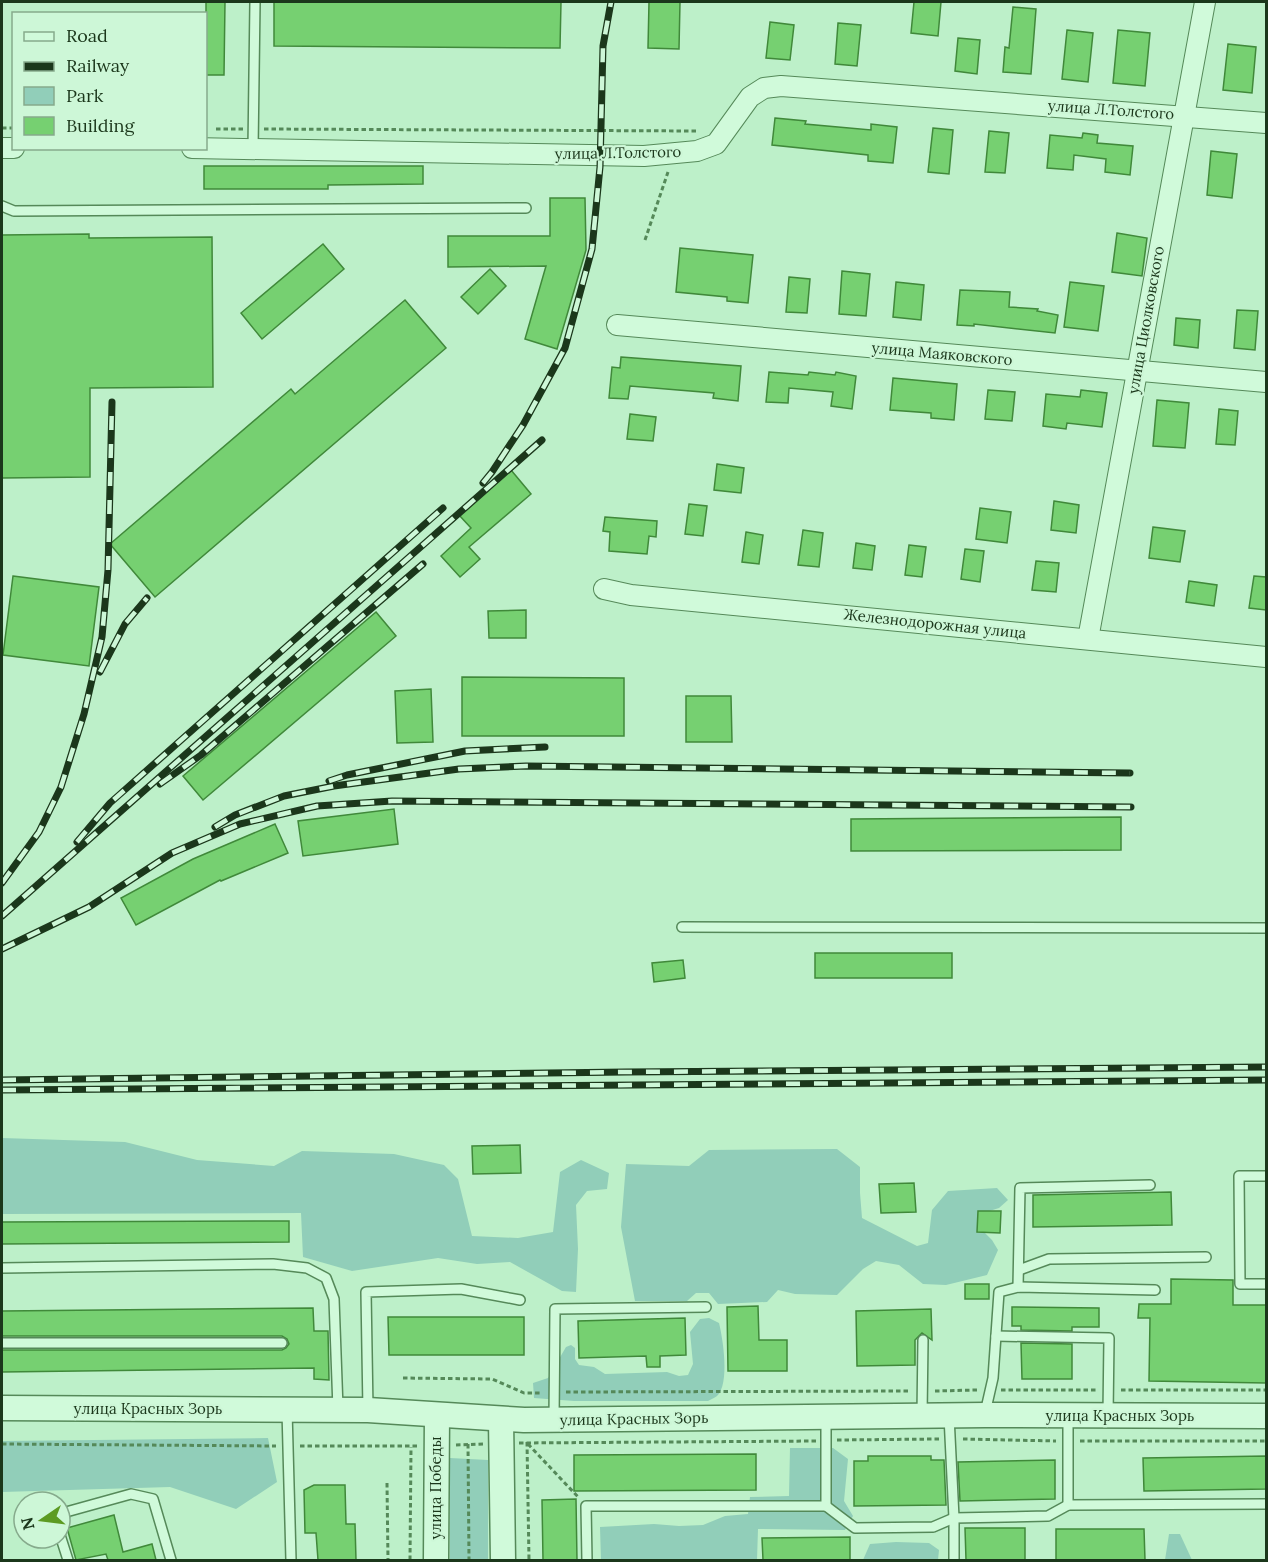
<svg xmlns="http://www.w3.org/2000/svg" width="1268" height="1562" font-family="Lora,serif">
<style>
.green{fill:#91ceb9}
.building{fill:#76d071;stroke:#40893a;stroke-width:1.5}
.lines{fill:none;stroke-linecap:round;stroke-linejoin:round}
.service-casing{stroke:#558959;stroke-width:12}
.minor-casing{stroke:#558959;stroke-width:22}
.tertiary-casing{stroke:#558959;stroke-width:27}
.path{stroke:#558959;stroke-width:3;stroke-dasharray:4.5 3;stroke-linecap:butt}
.service{stroke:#d0fada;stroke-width:9}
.minor{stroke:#d0fada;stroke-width:20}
.tertiary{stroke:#d0fada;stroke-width:24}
.rail-casing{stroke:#1b371b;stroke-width:7}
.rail{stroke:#cdf7d7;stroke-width:4.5;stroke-dasharray:14;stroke-linecap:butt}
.labels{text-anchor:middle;stroke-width:4.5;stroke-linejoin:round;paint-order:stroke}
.street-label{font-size:15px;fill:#1b371b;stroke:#cdf7d7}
</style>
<rect width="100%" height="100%" fill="#bdf0c9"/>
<!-- green -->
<g class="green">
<path d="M2,1138L125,1142L197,1160L274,1166L302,1151L394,1154L444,1165L458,1179L472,1236L518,1238L553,1232L560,1172L581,1160L609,1173L607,1189L587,1191L576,1205L578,1249L576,1292L562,1291L510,1262L477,1264L438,1258L352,1271L303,1257L301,1213L2,1214Z"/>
<path d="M837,1149L860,1167V1193L862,1218L917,1246L928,1243L932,1210L948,1191L997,1188L1008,1200L999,1208L983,1213L980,1228L992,1240L998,1250L987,1275L946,1285L923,1284L899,1265L876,1261L863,1269L837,1295L795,1294L778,1290L767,1302L718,1304L709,1293H696L687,1301H635L621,1227L626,1164L689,1166L709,1150Z"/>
<path d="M709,1318L719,1323C723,1339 730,1384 717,1396C715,1398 711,1399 708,1401H574L534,1398L533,1383L548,1378L566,1347L571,1345L575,1348V1359L579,1365L594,1367L605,1374L667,1372L679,1376L688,1375L693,1364L690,1332L700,1319Z"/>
<path d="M268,1438L277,1482L236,1509L170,1487L2,1492V1441Z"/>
<path d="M790,1448H833L848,1459L844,1501L853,1516L845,1530L758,1529L757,1560H601L600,1527L654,1524L679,1526L703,1525L725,1516L748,1514L750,1497L789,1496Z"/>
<path d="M450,1458L488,1460V1560H450Z"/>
<path d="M1169,1534H1180L1192,1560H1165Z"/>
<path d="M896,1542L929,1543L939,1550L938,1560H863L870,1544Z"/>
</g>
<!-- building -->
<g class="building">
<path d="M206,2H225L224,75H206Z"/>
<path d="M274,2H561L560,48L274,46Z"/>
<path d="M649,2H680L679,49L648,48Z"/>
<path d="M914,2H941L938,36L911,33Z"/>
<path d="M1013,7L1036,9L1031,74L1003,72L1005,47L1009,48Z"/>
<path d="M770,22L794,25L790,60L766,58Z"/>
<path d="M838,23L861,25L857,66L835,64Z"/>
<path d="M1067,30L1093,33L1088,82L1062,79Z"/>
<path d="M1118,30L1150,33L1145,86L1113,83Z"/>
<path d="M958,38L980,40L977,74L955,71Z"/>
<path d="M1228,44L1256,47L1252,93L1223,90Z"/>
<path d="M775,118L806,121L805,124L871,130V124L897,127L893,163L868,161V155L772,145Z"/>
<path d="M933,128L953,130L949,174L928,172Z"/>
<path d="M989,131L1009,133L1005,173L985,172Z"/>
<path d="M1083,133L1098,135L1097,143L1133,146L1130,175L1105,172L1106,159L1074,155L1073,170L1047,168L1050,135L1082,138Z"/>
<path d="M1211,151L1237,154L1232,198L1207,195Z"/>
<path d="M204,166H423V184L328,185V189H204Z"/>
<path d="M550,198H585L586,250L557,349L525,339L546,266L448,267V236H550Z"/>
<path d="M1117,233L1147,238L1142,276L1112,272Z"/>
<path d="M89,234V238L212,237L213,387L90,388V477L2,478V235Z"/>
<path d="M323,244L344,269L262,339L241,313Z"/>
<path d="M680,248L753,255L748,303L727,301V297L676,292Z"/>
<path d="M490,269L506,286L478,314L461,297Z"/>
<path d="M842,271L870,274L866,316L839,314Z"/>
<path d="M789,277L810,279L807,313L786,312Z"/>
<path d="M896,282L924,285L921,320L893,317Z"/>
<path d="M1070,282L1104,286L1098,331L1064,327Z"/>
<path d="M960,290L1010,292L1009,307L1038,309L1037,311L1058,315L1055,333L974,324V326L957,325Z"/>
<path d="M405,300L446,348L155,597L110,544L291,389L295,394Z"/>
<path d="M1237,310L1258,311L1255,350L1234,348Z"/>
<path d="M1176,318L1200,320L1198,348L1174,345Z"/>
<path d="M621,357L741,366L738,401L713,398L714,393L630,386L628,399L609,398L612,367L620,368Z"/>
<path d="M769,372L808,375L809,372L835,375L836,372L856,376L852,409L831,406L833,392L789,388L788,403L766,402Z"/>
<path d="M893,378L957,384L954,420L931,418V413L890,410Z"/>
<path d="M988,390L1015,392L1012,421L985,419Z"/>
<path d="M1081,390L1107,393L1102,427L1067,423L1066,429L1043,426L1046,394L1080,397Z"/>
<path d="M1157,400L1189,403L1185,448L1153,446Z"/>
<path d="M1219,409L1238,411L1235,445L1216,444Z"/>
<path d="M630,414L656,417L653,441L627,439Z"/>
<path d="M717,464L744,468L741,493L714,490Z"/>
<path d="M511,470L531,494L469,547L480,559L460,577L441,556L471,528L459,515Z"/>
<path d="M1054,501L1079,505L1076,533L1051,530Z"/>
<path d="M689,504L707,506L703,536L685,534Z"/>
<path d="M980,508L1011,512L1007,543L976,539Z"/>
<path d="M605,517L657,521L656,537L649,536L647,554L609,551L610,532L603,531Z"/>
<path d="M1153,527L1185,531L1180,562L1149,558Z"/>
<path d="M803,530L823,533L819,567L798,565Z"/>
<path d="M746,532L763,535L759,564L742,562Z"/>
<path d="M856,543L875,546L872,570L853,568Z"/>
<path d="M909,545L926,547L922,577L905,575Z"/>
<path d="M965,549L984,551L980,582L961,579Z"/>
<path d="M1036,561L1059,563L1056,592L1032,590Z"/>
<path d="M13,576L99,587L89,666L3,655Z"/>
<path d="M1254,576L1266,577V610L1249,608Z"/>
<path d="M1189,581L1217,585L1214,606L1186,602Z"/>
<path d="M526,610V638H489L488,611Z"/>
<path d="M376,612L396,636L203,800L183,776Z"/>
<path d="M462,677L624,678V736H462Z"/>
<path d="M431,689L433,742L397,743L395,691Z"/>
<path d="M686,696H731L732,742H686Z"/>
<path d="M394,809L398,844L303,856L298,821Z"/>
<path d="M1121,817V850L851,851V819Z"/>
<path d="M275,824L288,853L221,881L220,880L136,925L121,898L193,859Z"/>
<rect x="815" y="953" width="137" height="25"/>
<path d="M683,960L685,978L654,982L652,963Z"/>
<path d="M520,1145L521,1173L473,1174L472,1146Z"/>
<path d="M914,1183L916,1212L881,1213L879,1184Z"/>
<path d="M1171,1192L1172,1225L1033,1227V1195Z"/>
<path d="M978,1211H1001L1000,1233L977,1232Z"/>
<path d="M289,1221V1242L2,1244V1222Z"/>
<path d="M1171,1279L1233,1280V1305H1266V1383L1149,1381L1150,1318H1138L1139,1304H1171Z"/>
<rect x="965" y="1284" width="24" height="15"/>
<path d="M758,1306L759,1340H787V1371H728L727,1307Z"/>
<path d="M1012,1307L1099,1308V1327H1072V1331L1021,1330V1326H1012Z"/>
<path d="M313,1308L314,1331H328L329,1380L314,1379V1368L2,1372V1350H282L286,1348L289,1344L287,1339L282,1336H2V1311Z"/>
<path d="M931,1309L932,1340L922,1333L915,1340V1365L857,1366L856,1311Z"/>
<path d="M388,1317H524V1355H389Z"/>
<path d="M685,1318L686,1355L660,1356V1367H647L646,1356L579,1358L578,1321Z"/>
<path d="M1021,1343L1072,1344V1379H1022Z"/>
<path d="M756,1454V1490L574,1491V1455Z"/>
<path d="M868,1456H931V1460H944L946,1505L854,1506V1461H868Z"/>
<path d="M1266,1456V1489L1144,1491L1143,1458Z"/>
<path d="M1055,1460V1499L960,1501L958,1462Z"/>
<path d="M314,1485H345L346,1524H355L356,1560H318L316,1533H305L304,1490Z"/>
<path d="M576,1499L577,1560H543L542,1500Z"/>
<path d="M114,1515L123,1552L152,1544L156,1560H108L106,1554L76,1560L67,1528Z"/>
<path d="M965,1528H1025V1560H966Z"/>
<path d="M1056,1529H1144L1145,1560H1056Z"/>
<path d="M850,1537V1560H763L762,1538Z"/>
</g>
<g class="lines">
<defs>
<g id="service">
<path d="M253,149L255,2"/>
<path d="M2,206L14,211L526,208"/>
<path d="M682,927L1266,928"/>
<path d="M1266,1176H1239L1240,1284H1266"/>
<path d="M2,1268L273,1264L307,1268L326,1278L334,1299L338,1409"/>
<path d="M1019,1270L1049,1259L1206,1257"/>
<path d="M1018,1287L1020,1188L1150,1185"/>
<path d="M996,1336L1109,1338L1108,1415"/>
<path d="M2,1343H282"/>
<path d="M287,1410L291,1560"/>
<path d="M368,1410L366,1292L461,1289L520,1300"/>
<path d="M985,1413L993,1378L999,1292L1018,1287L1155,1290"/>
<path d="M922,1415L923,1340"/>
<path d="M949,1416L954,1518V1560"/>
<path d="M1068,1417V1505L1266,1504"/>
<path d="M554,1419L555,1309L706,1307"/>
<path d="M826,1506L855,1528L933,1527L954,1518L1048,1516L1068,1505"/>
<path d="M60,1528L66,1512L131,1494L153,1499L171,1560"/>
<path d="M60,1535L68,1560"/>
<path d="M587,1560L586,1506H826V1419"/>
</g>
<g id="minor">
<path d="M2,148H14"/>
<path d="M192,148L644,156L697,151L716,144L750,97L764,88L781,86L1266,123"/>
<path d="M617,325L1266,382"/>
<path d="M604,589L631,595L1266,657"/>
<path d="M1088,639L1205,2"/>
</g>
<g id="tertiary">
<path d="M2,1408L368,1410L524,1420L985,1415L1266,1416"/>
<path d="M501,1419L503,1560"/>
<path d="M436,1560L437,1415"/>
</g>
</defs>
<!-- service casing -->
<use href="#service" class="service-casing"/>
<!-- minor casing -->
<use href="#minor" class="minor-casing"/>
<!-- tertiary casing -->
<use href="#tertiary" class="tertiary-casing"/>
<!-- path -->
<g class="path">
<path d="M2,128H14"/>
<path d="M216,129H243"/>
<path d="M264,129L696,131"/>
<path d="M645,240L668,172"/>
<path d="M403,1378L492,1379L524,1393H542"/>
<path d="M1001,1390H1097"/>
<path d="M1121,1390H1266"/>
<path d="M935,1391L977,1390"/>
<path d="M566,1392L911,1391"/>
<path d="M963,1439L1056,1441"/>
<path d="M837,1440L939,1439"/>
<path d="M1080,1441H1266"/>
<path d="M527,1442L529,1560"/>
<path d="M519,1443L816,1441"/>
<path d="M2,1444L276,1446"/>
<path d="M468,1444L469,1560"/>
<path d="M528,1444L579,1498"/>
<path d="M456,1445L483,1444"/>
<path d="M300,1446H417"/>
<path d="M387,1483L388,1560"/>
<path d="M410,1560L411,1447"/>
</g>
<!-- service -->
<use href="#service" class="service"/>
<!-- minor -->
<use href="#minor" class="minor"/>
<!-- tertiary -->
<use href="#tertiary" class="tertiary"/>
<defs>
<g id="rail">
<path d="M483,483L492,472L523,425L565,348L592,249L600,167L603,46L611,2"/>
<path d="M100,672L125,624L147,598"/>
<path d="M329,781L347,775L465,751L545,747"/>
<path d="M160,784L201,755L423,564"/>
<path d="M215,827L235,815L284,796L334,786L459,769L526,766L1130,773"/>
<path d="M77,842L110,803L443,508"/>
<path d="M2,883L39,832L61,787L84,714L102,637L108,570L112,402"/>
<path d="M2,916L542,440"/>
<path d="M2,949L89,907L172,853L240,824L317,806L392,801L1131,807"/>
<path d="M2,1080L626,1072L1266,1067"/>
<path d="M2,1090L1266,1080"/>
</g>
</defs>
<!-- rail casing -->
<use href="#rail" class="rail-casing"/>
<!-- rail -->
<use href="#rail" class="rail"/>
</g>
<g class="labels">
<!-- street labels -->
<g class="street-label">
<text transform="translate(1111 110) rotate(4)" y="5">улица Л.Толстого</text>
<text transform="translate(618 153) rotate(-1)" y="5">улица Л.Толстого</text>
<text transform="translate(1146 320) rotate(-80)" y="5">улица Циолковского</text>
<text transform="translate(942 354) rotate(5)" y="5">улица Маяковского</text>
<text transform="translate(935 624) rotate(6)" y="5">Железнодорожная улица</text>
<text x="148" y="1414">улица Красных Зорь</text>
<text x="1120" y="1421">улица Красных Зорь</text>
<text transform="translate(634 1419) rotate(-1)" y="5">улица Красных Зорь</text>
<text transform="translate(436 1488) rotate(-90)" y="5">улица Победы</text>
</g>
</g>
<!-- border -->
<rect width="1268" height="1562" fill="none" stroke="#1b371b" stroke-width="6"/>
<!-- legend -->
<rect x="12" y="12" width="195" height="138" fill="#cdf7d7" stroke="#86aa8c" stroke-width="1.5"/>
<rect x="24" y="32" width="30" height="9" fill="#d0fada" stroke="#86aa8c" stroke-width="1.5"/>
<text x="66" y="42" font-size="18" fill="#1b371b">Road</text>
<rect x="24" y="62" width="30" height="9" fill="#1b371b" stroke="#86aa8c" stroke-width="1.5"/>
<text x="66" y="72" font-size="18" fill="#1b371b">Railway</text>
<rect x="24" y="87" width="30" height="18" fill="#91ceb9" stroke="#86aa8c" stroke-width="1.5"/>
<text x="66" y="102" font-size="18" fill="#1b371b">Park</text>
<rect x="24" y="117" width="30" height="18" fill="#76d071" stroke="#86aa8c" stroke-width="1.5"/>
<text x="66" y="132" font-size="18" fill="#1b371b">Building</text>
<!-- north arrow -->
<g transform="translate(42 1520) rotate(256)"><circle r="28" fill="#cdf7d7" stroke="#86aa8c" stroke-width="1.5"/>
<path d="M0-4.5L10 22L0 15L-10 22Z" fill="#5c9b22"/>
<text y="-9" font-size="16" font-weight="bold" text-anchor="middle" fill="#1b371b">N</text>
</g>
</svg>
